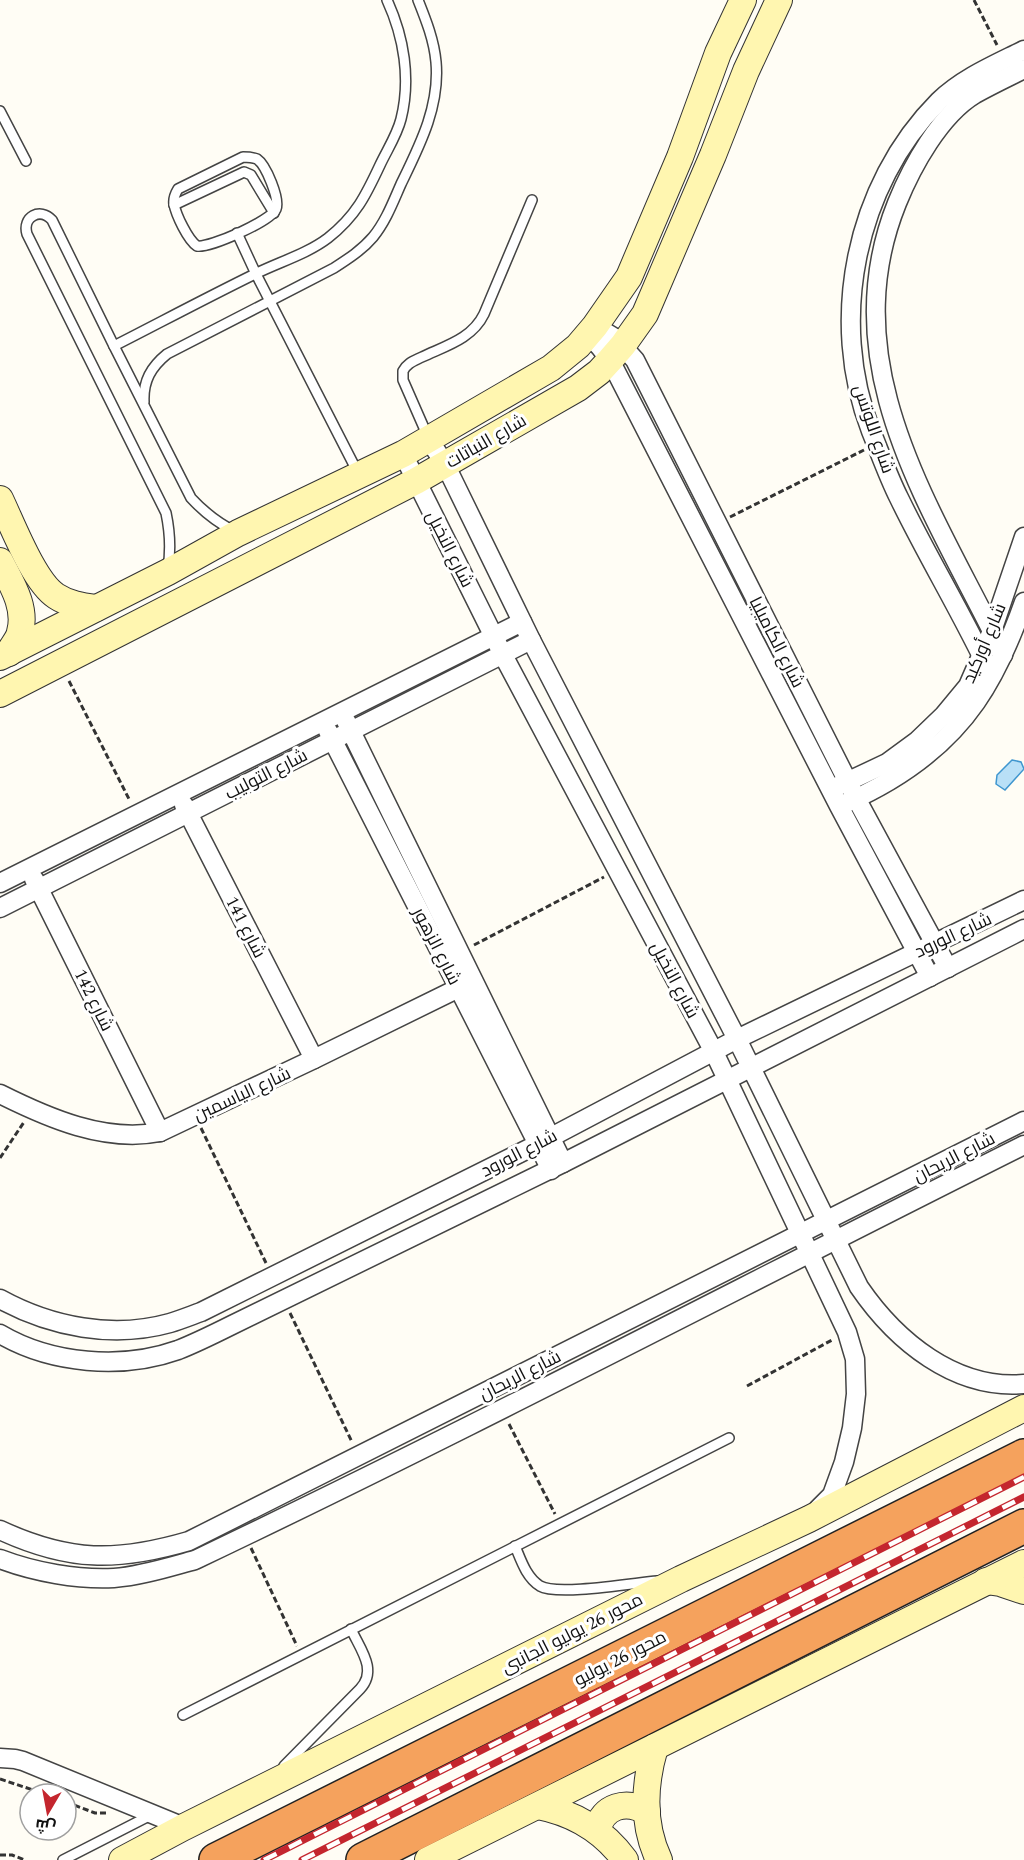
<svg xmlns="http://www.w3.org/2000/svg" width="1024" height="1860" font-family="Spectral,Cairo,serif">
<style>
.water{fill:#b9e0f7;stroke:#3f96cf;stroke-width:1.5}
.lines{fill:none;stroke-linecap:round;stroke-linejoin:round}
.lane-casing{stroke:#444;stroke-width:12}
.street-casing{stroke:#444;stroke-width:21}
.secondary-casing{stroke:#333;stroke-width:28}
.highway-casing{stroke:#222;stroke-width:36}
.path{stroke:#333;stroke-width:3;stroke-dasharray:6 3;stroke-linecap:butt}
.lane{stroke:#fff;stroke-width:9}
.street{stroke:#fff;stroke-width:18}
.secondary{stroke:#fff6b0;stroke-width:26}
.highway{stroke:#f5a25d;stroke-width:33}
.rail-casing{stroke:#c4262e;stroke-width:7}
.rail{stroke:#fff;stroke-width:4.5;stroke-dasharray:14;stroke-linecap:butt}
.labels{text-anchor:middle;stroke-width:6;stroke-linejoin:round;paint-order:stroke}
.street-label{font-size:18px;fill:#111;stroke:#fff}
</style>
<rect width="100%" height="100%" fill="#fffdf5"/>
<!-- water -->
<path class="water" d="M1012,760L1021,762L1024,769L1005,790L996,784L997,775Z"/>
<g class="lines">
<defs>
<g id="lane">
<path d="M0,111L26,161"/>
<path d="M243,157C248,157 252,157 257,159C266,165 280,199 276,209C271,221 210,248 197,246C188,240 176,215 174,204C173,198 175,194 178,189Z"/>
<path d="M174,205L244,172L251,175L274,213"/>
<path d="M237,233L256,274L358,473"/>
<path d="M114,346C161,322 208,297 255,274C279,262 307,254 328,238C356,216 366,195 380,165C387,150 397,135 401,119C411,79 404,37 387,0"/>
<path d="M144,402C143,381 151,367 167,354L334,268C348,259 362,250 373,237C386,221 393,202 401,184C420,145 440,106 436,62C434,40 426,20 418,0"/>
<path d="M428,437L403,380V371C407,363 414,361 422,357C445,346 472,339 484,314L532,200"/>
<path d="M168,568C171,549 170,532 166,513L27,234C22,217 40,207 52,220L114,346L191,498C204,512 216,522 234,531"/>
<path d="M515,1546C521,1560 526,1577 540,1586C557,1596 634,1583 657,1581"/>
<path d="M183,1715L729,1438"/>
<path d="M284,1766L360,1689C378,1670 360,1649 351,1629"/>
<path d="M63,1860L151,1815"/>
</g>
<g id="street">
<path d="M595,326L615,338L635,360L856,798L948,968"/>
<path d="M588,335L600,347L610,360L839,806L930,977"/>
<path d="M429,440L445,464L531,640L737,1039L859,1287C896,1341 955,1390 1024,1384"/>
<path d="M403,454L503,655L714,1052L847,1332L855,1359L856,1394L852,1428L844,1462L832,1495L818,1509"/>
<path d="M1003,655L992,631C924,496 834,359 897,203C912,166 940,115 975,94C991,85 1008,77 1024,69"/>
<path d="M991,675C963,615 928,558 899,498C888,476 880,453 871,431C828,321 855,185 939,101C963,78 994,65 1024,50"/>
<path d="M346,721L563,1163"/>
<path d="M328,731L551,1170"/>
<path d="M836,787L887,763L917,741L944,715L968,686L992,631L1024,537"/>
<path d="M846,803C896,781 944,748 976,702C997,672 1012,636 1024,602"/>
<path d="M184,805L314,1059"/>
<path d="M34,879L160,1132"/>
<path d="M0,883L522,622"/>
<path d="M0,908L531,640"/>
<path d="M0,1094C48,1118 105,1143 160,1132L314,1059L473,981"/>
<path d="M0,1299C51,1327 113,1339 170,1323C180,1320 190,1316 201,1312L538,1144L737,1039L1024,900"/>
<path d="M0,1334C51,1364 122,1370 178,1350C196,1343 214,1334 232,1325L563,1163L1024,929"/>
<path d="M0,1530C69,1562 117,1562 189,1541L1024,1121"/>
<path d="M0,1559C34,1572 78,1580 114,1578C141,1576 169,1567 195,1560C474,1427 748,1283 1024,1145"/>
<path d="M0,1758L15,1759L23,1761L184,1827"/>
</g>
<g id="secondary">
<path d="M0,499C12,524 34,582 56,596C68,604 82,606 96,608"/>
<path d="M0,561C11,583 27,607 20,632C19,639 12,646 9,653"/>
<path d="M0,657L168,572L238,533L403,454L551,368L578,346L595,326L629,277L680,157L718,53L743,0"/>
<path d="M0,694L416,481L578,388L599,372L610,360L623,345L645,314L713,155L746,71L779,0"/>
<path d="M986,1581L1000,1583L1024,1591"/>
<path d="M655,1747C644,1784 642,1824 659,1860"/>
<path d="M538,1806C574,1813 603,1830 625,1860"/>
<path d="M597,1830C603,1806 626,1799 647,1812"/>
<path d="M122,1860L184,1827L681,1579L809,1519L1024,1408"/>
<path d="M428,1860L1024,1563"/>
</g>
<g id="highway">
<path d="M216,1860L1024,1456"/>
<path d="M363,1860L1024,1526"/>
</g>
</defs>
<!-- lane casing -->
<use href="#lane" class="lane-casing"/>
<!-- street casing -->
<use href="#street" class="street-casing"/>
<!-- secondary casing -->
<use href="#secondary" class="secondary-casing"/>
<!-- highway casing -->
<use href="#highway" class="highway-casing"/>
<!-- path -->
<g class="path">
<path d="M974,0L997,45"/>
<path d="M730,517L864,450"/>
<path d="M69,681L130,801"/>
<path d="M474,945L604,877"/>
<path d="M201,1128L266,1263"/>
<path d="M0,1158L24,1122"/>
<path d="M290,1313L352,1442"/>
<path d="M747,1386L832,1340"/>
<path d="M509,1424L555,1514"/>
<path d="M251,1548L297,1646"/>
<path d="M0,1779L45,1794"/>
<path d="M66,1802L95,1813H107"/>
<path d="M0,1855H12L25,1860"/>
</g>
<!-- lane -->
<use href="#lane" class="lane"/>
<!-- street -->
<use href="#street" class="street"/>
<!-- secondary -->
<use href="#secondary" class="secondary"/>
<!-- highway -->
<use href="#highway" class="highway"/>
<defs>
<g id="rail">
<path d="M264,1860L1024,1477"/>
<path d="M302,1860L1024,1497"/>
</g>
</defs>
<!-- rail casing -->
<use href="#rail" class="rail-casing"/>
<!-- rail -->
<use href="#rail" class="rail"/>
</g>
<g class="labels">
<!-- street labels -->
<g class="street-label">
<text transform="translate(874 429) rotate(71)" y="6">شارع اللوتس</text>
<text transform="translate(486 441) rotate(-30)" y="6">شارع النباتات</text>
<text transform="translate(450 549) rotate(63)" y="6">شارع النخيل</text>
<text transform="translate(777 642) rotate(63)" y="6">شارع الكاميليا</text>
<text transform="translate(984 643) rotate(-67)" y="6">شارع أوركيد</text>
<text transform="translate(266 774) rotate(-27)" y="6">شارع التوليب</text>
<text transform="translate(246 927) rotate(63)" y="6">شارع 141</text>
<text transform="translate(953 935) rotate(-25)" y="6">شارع الورود</text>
<text transform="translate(437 946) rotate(63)" y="6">شارع الزهور</text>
<text transform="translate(675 980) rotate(62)" y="6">شارع النخيل</text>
<text transform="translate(94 1000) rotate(64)" y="6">شارع 142</text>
<text transform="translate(242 1094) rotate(-25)" y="6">شارع الياسمين</text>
<text transform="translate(519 1153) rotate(-27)" y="6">شارع الورود</text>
<text transform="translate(954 1157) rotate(-27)" y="6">شارع الريحان</text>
<text transform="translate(520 1375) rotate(-27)" y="6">شارع الريحان</text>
<text transform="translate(572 1633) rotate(-27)" y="6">محور 26 يوليو الجانبى</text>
<text transform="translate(620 1658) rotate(-27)" y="6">محور 26 يوليو</text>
</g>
</g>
<!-- north arrow -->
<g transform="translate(48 1812) rotate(190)"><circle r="28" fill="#ffffff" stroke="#a0a0a0" stroke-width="1.5"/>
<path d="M0-4.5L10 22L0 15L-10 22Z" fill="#c4262e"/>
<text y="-9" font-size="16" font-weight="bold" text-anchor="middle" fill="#111111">ش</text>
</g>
</svg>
